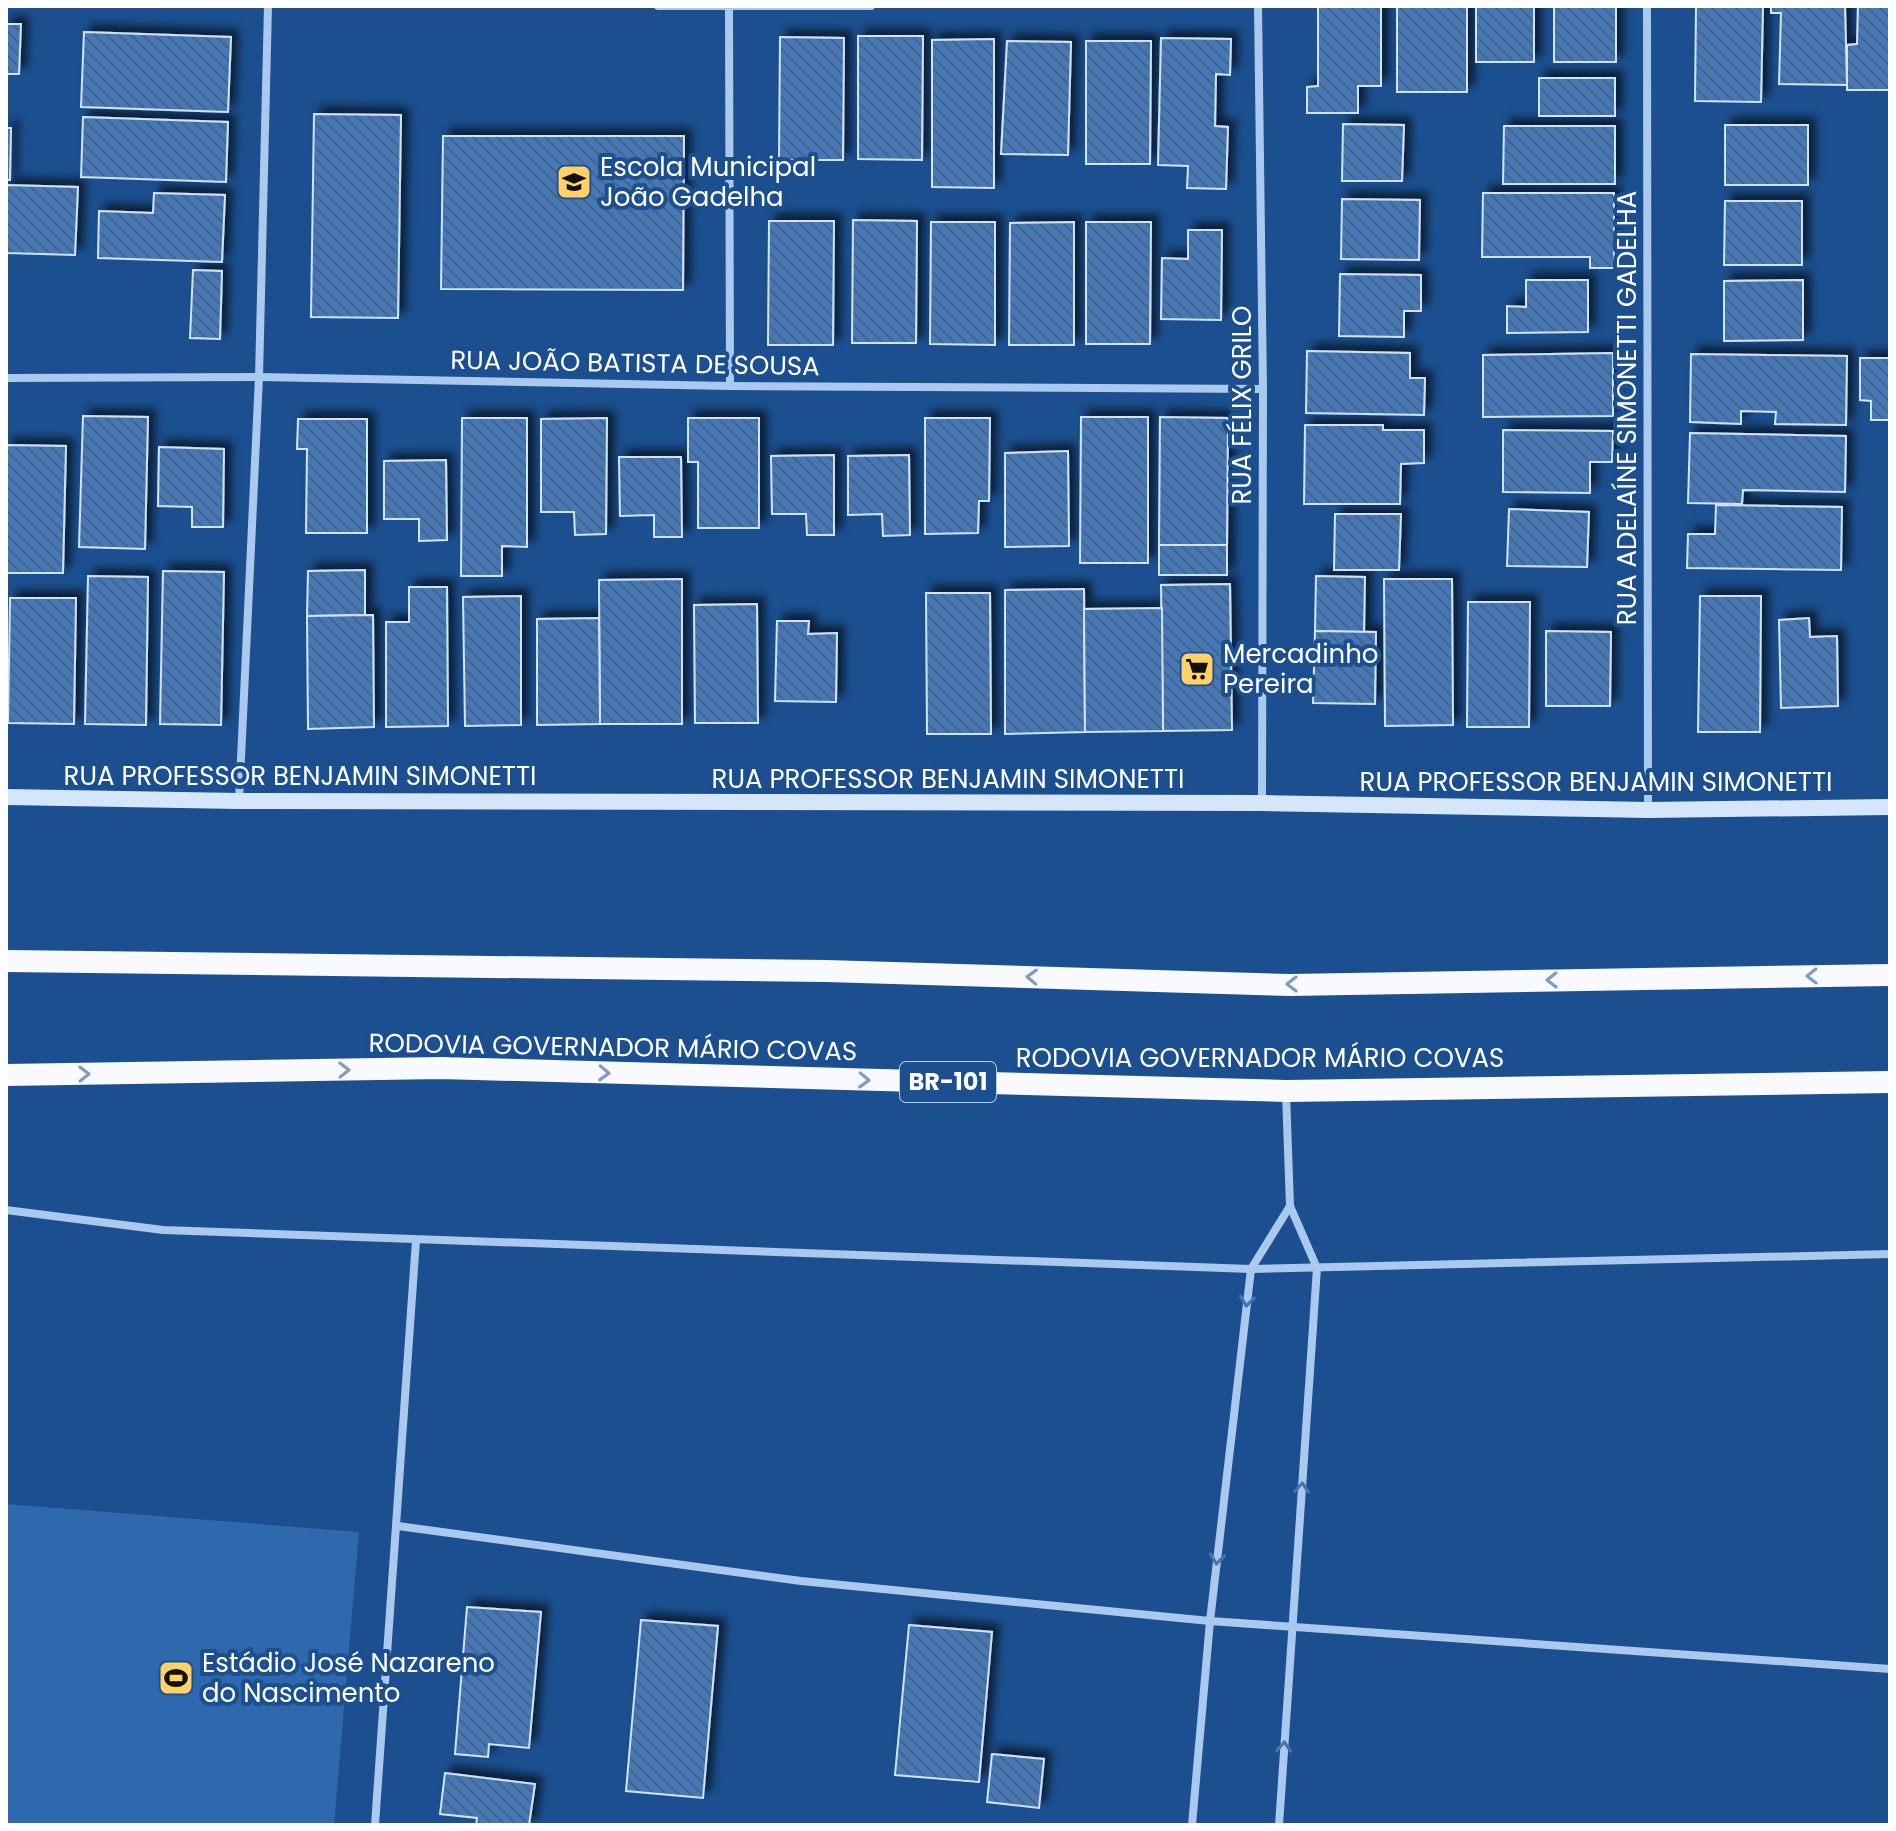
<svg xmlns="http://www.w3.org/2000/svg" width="1896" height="1831" font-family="Poppins,sans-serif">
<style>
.grass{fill:#2e69ad}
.building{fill:url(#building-back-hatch);stroke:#cfe3fa;stroke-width:2;filter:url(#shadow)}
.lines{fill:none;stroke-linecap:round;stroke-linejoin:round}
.minor{stroke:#a9c9ee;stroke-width:8}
.secondary{stroke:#d6e6fa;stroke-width:16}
.trunk{stroke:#f8faff;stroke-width:22}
.oneway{stroke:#7e9cc1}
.oneway2{stroke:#4674ac}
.labels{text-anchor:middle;stroke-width:8;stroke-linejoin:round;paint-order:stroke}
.shield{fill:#1b4f8f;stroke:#bbcadd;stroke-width:2}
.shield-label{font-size:24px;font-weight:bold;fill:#fff}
.poi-label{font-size:26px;fill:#fff;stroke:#1b4f8f;text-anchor:start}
.street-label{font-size:26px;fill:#fff;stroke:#1b4f8f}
</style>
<defs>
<pattern id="building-back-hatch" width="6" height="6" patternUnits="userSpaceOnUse" patternTransform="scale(2)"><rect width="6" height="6" fill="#4478b7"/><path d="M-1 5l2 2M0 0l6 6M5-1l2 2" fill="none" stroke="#486282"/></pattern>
<filter id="shadow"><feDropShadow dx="7" dy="-7" stdDeviation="4" flood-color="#0009"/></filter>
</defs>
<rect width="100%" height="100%" fill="#1b4f8f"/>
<!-- grass -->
<path class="grass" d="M6,1504L359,1532L334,1825H6Z"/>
<!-- building -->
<g class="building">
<path d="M1318,6H1381V86H1358V113H1307V87L1318,86Z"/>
<rect x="1397" y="6" width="70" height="86"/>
<rect x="1476" y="6" width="58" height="56"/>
<rect x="1554" y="6" width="62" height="56"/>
<path d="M1696,6H1763L1761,102L1695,101Z"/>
<path d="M1771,6H1845L1847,85L1779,84L1781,13H1771Z"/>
<path d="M1858,6H1890V90H1847V45L1857,44Z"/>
<path d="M6,24H21L19,74H6Z"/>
<path d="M84,32L231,37L228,112L81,107Z"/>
<path d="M858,36H923L922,160L858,159Z"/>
<path d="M780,37L844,38L843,160H779Z"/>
<path d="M1161,38L1231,39L1230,75L1216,74L1215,126L1228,127L1226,189L1187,188L1188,166L1158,165Z"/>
<path d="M994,39V188L932,187V40Z"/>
<path d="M1007,41L1071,42L1068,155L1001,154Z"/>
<path d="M1086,41H1151L1150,164H1086Z"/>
<rect x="1539" y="78" width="76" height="38"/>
<path d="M314,114L401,115L398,318L311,317Z"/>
<path d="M83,117L228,122L226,182L81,177Z"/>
<path d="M1343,124L1404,125L1402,181H1342Z"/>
<rect x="1725" y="125" width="83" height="60"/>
<path d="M1504,126H1615V184H1503Z"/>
<path d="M6,128H11L10,180H6Z"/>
<path d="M443,136H684L683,290L441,289Z"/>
<path d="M6,185L78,187L75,255L6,253Z"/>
<path d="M154,193L225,195L222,262L98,258L99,211L153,213Z"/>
<path d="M1483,193H1614V268H1590V257H1482Z"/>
<path d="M1342,199L1420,200L1419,260L1341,259Z"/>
<path d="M1725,201H1802V265H1724Z"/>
<path d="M853,220L917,221L916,343H852Z"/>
<path d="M769,221H834L833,345H768Z"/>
<path d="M931,222H995V345L930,344Z"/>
<path d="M1074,222V345H1009L1010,223Z"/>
<path d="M1086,222H1151L1150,344H1086Z"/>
<path d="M1188,230H1222L1221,320L1161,319L1162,258L1188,259Z"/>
<path d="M193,270L222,271L220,339L190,338Z"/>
<path d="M1340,274L1421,275V311H1404V337L1339,336Z"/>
<path d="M1526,280H1588V332L1507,333V306L1526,307Z"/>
<path d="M1803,280V340L1724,341V281Z"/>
<path d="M1307,351L1410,353V378H1425L1424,415L1306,413Z"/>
<path d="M1613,353V416L1483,417V355Z"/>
<path d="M1691,354L1847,356L1846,425L1775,424L1776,412L1741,411V424L1690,422Z"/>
<path d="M1860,358H1890V420H1871V401L1860,400Z"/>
<path d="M83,416L148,417L145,549L79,547Z"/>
<path d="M1081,417H1148V563H1080Z"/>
<path d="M1160,417L1228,418L1227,545H1159Z"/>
<path d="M462,418H527V547L502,546V576H461Z"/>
<path d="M607,418L606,534L575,535L574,512H541V419Z"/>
<path d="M688,418H759V528H698V462H688Z"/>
<path d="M925,418H990L989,501H979L978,533L925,534Z"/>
<path d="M298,419H367V533H306L307,449H297Z"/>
<path d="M1305,425H1383V430H1424V463L1401,464L1400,504H1304Z"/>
<path d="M1503,430L1613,431L1612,462H1590V493L1503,492Z"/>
<path d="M1690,433L1846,436L1845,492L1743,490L1742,504L1688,503Z"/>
<path d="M6,445L66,446L63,573H6Z"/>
<path d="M159,447L224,449L223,527H192V507L158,506Z"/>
<path d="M1068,451L1069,546L1005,547V453Z"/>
<path d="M834,455V535H807L806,514H772L771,456Z"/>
<path d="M909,455L910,535L883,536L882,514L848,515V456Z"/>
<path d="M619,457H681L682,537H654V515L620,516Z"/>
<path d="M446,460L447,540L419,541V519H384V461Z"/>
<path d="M1716,505L1842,507L1841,570L1687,568L1688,534H1715Z"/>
<path d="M1509,509L1589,512L1587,567L1507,566Z"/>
<path d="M1335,514H1401L1399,570H1334Z"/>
<rect x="1159" y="545" width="68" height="30"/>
<path d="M365,570V615L307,616L308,571Z"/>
<path d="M163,571L224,572L221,725L160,724Z"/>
<path d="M88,576L148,577L146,725L85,724Z"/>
<path d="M1316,576L1365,577L1364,632L1315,631Z"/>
<path d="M682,579V724H600L599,580Z"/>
<path d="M1384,579H1452L1453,725L1385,726Z"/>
<path d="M1230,584L1232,730L1163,731L1161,585Z"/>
<path d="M409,587H447L448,726L386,727V622H409Z"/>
<path d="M1084,589L1085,732L1005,734V590Z"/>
<path d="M926,593H990L991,734H927Z"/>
<path d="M521,596V725L465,726L463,597Z"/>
<path d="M1700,596H1761L1760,732H1698Z"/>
<path d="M10,598H76L74,724L8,723Z"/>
<path d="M1468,602H1530L1529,727H1467Z"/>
<path d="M757,604L758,723H695L694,605Z"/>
<path d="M1162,608L1163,731L1085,732L1084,609Z"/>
<path d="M373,615L374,727L308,729L307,616Z"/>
<path d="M599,618L600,724L537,725V619Z"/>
<path d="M1809,618L1810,637L1837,636L1838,706L1781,708L1779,620Z"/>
<path d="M777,621H809L808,634L837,633L836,702L775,701Z"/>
<path d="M1315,631L1376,632L1375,704L1313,703Z"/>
<path d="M1546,631L1611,632L1610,706H1546Z"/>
<path d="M467,1607L541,1612L529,1748L489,1744L488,1757L455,1754Z"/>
<path d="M641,1620L718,1626L703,1798L626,1791Z"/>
<path d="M909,1625L992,1632L979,1782L895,1775Z"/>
<path d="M992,1754L1044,1759L1039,1808L987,1802Z"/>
<path d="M445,1773L535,1784L529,1825H476L477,1818L440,1814Z"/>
</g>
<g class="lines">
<!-- minor -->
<g class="minor">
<path d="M658,6H871"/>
<path d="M729,6L730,386"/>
<path d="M1258,6L1263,389L1262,803"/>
<path d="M1647,6L1648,809"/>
<path d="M6,378L259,377L730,386L1263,389"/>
<path d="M239,801L259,377L268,6"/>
<path d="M6,1210L163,1230L1251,1269L1890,1254"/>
<path d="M398,1526L801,1581L1210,1621L1890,1669"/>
<path d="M375,1825L416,1240"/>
<path d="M1192,1825L1210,1621L1251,1269L1290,1206"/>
<path d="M1279,1825L1317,1268L1290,1206L1286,1093"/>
</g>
<!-- secondary -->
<path class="secondary" d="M6,797L239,801L1262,803L1648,810L1890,807"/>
<!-- trunk -->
<g class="trunk">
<path d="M6,961L826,971L1290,985L1890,975"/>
<path d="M6,1075L441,1068L1286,1091L1890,1082"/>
</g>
</g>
<!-- one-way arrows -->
<defs><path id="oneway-chevron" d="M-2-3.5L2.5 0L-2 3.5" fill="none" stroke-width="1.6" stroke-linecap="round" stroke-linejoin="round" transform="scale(2)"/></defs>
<g class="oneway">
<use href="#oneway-chevron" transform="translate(1812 976) rotate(179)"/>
<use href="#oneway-chevron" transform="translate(1032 977) rotate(-178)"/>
<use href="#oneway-chevron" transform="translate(1552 980) rotate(179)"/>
<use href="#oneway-chevron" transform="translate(1292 984) rotate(-180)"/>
<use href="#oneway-chevron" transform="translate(344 1070) rotate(-1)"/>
<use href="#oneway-chevron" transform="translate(604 1073) rotate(2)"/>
<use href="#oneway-chevron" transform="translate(84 1074) rotate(-1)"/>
<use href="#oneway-chevron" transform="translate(864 1080) rotate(2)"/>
</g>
<g class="oneway2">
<use href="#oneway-chevron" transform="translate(1247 1301) rotate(97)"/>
<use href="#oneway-chevron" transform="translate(1302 1488) rotate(-86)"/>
<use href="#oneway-chevron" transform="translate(1217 1559) rotate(97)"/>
<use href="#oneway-chevron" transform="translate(1284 1747) rotate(-86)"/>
</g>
<!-- icons -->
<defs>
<symbol id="school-square" viewBox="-11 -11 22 22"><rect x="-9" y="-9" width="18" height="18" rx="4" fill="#ffd166" stroke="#1b4f8f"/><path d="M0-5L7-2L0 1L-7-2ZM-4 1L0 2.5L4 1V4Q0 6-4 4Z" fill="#111"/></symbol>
<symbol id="supermarket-square" viewBox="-11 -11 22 22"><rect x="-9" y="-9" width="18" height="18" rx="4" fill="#ffd166" stroke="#1b4f8f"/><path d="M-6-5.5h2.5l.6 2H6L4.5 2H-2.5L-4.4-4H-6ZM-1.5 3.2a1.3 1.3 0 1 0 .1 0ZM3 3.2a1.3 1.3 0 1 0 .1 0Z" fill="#111"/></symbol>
<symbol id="stadium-square" viewBox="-11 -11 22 22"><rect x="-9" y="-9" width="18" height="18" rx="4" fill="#ffd166" stroke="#1b4f8f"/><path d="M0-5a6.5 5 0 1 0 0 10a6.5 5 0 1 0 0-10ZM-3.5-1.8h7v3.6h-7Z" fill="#111"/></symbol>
</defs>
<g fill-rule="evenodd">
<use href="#school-square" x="554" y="162" width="40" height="40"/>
<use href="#supermarket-square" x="1177" y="649" width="40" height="40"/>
<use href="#stadium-square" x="156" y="1658" width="40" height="40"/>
</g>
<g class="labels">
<!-- shield labels -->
<rect class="shield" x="900" y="1062" width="96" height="40" rx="6"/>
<g class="shield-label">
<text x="948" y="1090">BR-101</text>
</g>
<!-- poi labels -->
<g class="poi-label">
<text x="600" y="176">Escola Municipal<tspan x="600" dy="30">João Gadelha</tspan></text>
<text x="1223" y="663">Mercadinho<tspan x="1223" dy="30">Pereira</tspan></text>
<text x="202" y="1672">Estádio José Nazareno<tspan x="202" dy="30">do Nascimento</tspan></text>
</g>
<!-- street labels -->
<g class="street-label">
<text transform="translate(635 363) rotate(1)" y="9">RUA JOÃO BATISTA DE SOUSA</text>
<text transform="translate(1242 405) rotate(-90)" y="9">RUA FÉLIX GRILO</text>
<text transform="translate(1627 408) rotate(-90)" y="9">RUA ADELAÍNE SIMONETTI GADELHA</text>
<text x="300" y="785">RUA PROFESSOR BENJAMIN SIMONETTI</text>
<text x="948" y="788">RUA PROFESSOR BENJAMIN SIMONETTI</text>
<text x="1596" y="791">RUA PROFESSOR BENJAMIN SIMONETTI</text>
<text transform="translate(613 1047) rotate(1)" y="9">RODOVIA GOVERNADOR MÁRIO COVAS</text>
<text x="1260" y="1067">RODOVIA GOVERNADOR MÁRIO COVAS</text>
</g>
</g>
<!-- border -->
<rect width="1896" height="1831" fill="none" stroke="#ffffff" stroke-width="16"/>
</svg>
